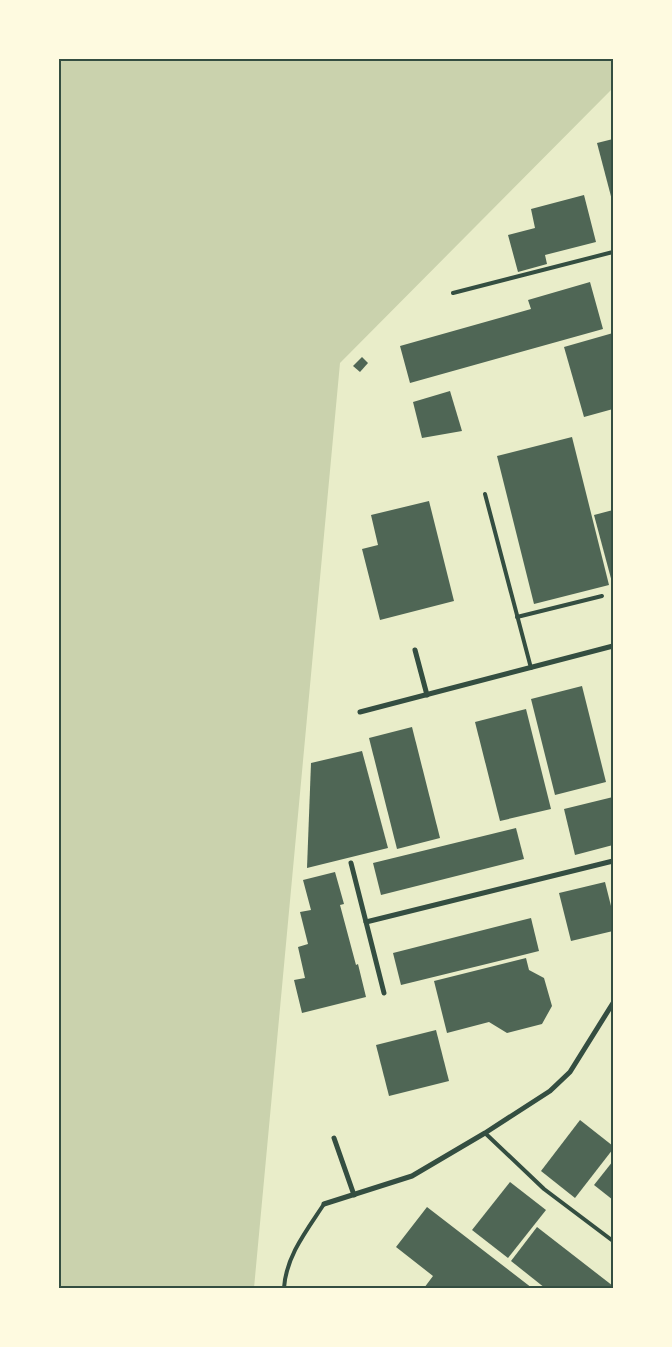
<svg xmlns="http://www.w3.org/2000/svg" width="672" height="1347" font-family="Manrope,sans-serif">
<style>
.green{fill:#cad2ad}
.building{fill:#4f6655}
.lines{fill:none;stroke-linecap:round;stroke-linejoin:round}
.service{stroke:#344e41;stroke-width:4}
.minor{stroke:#344e41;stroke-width:5}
.neatline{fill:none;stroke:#344e41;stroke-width:2}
</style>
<rect width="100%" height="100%" fill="#e9edc9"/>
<!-- green -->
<path class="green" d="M59,59H613V88L340,363L254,1288H59Z"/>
<!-- building -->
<g class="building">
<path d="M613,139V204L597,143Z"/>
<path d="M584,195L596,242L545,255L547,264L518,272L508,235L535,228L531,209Z"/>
<path d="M590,282L603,329L410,383L400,346L531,309L528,300Z"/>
<path d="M613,333V409L584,417L564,347Z"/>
<path d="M362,357L368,363L360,372L353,366Z"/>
<path d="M450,391L462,431L422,438L413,402Z"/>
<path d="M572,437L609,585L534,604L497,456Z"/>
<path d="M429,501L454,601L380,620L362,549L378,545L371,515Z"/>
<path d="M613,510V586L594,515Z"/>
<path d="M582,686L606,782L555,795L531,699Z"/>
<path d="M526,709L551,809L500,821L475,722Z"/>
<path d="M412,727L440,838L397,849L369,738Z"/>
<path d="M362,751L388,848L307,868L311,763Z"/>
<path d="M613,797V845L575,855L564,809Z"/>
<path d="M516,828L524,859L381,895L373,863Z"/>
<path d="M335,872L344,904L340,905L356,965L358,964L366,997L302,1013L294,980L305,978L298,947L308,944L300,912L311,910L303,880Z"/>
<path d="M605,882L613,914V931L571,941L559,893Z"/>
<path d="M531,918L539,951L401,985L393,953Z"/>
<path d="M526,958L529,970L544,978L552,1006L542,1024L507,1033L489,1022L447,1033L434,981Z"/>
<path d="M436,1030L449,1081L389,1096L376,1045Z"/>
<path d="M580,1120L613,1146V1149L575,1198L541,1171Z"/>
<path d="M613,1161V1200L594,1185Z"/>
<path d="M510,1182L546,1210L508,1258L472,1230Z"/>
<path d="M427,1207L532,1288H424L433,1276L396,1247Z"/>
<path d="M537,1227L613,1286V1288H545L511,1261Z"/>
</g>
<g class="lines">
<!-- service -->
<g class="service">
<path d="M453,293L613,252"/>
<path d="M485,494L531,668"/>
<path d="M517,617L602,596"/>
<path d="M485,1133L544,1189L613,1241"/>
<path d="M284,1288C286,1256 307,1230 324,1204"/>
</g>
<!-- minor -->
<g class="minor">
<path d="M415,650L427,695"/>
<path d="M360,712L613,646"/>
<path d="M351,863L366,922"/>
<path d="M384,993L366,922L613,861"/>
<path d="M334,1138L354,1195"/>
<path d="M324,1204L412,1176L485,1133L550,1091L570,1072L613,1003"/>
</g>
</g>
<!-- border -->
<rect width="672" height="1347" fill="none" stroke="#fefae0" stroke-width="120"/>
<rect x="60" y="60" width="552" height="1227" class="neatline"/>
</svg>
